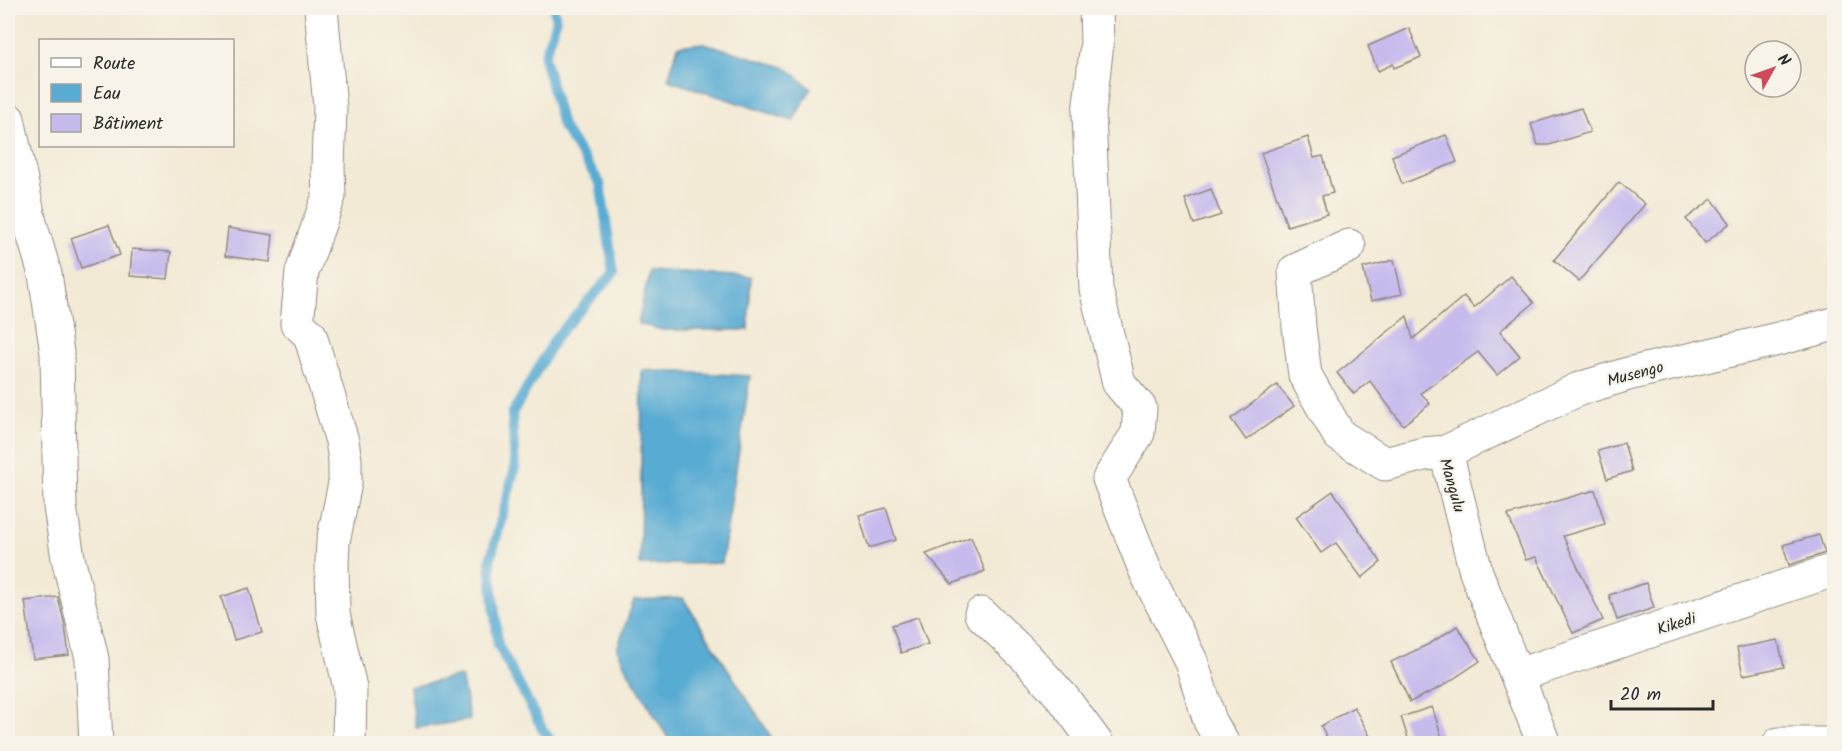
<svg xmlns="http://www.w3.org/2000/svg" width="1842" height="751" font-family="Kalam,sans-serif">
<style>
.water{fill:#58abd3;stroke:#426b7f;stroke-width:1.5}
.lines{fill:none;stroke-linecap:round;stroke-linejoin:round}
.stream{stroke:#58abd3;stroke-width:10}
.building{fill:#c7bbed}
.minor-casing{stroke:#8f8a80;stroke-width:35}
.minor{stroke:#fff;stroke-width:33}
.labels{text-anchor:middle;stroke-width:4.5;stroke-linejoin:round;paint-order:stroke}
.street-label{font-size:16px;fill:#2b2b2b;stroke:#f7f3e8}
</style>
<rect width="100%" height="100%" fill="#f7f3e8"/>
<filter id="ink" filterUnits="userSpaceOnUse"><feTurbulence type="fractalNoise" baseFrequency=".0167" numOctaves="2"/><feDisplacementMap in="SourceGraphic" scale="12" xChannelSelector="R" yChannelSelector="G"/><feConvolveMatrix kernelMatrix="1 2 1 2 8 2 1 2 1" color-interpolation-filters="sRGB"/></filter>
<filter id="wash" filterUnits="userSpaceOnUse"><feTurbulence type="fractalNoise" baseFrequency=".008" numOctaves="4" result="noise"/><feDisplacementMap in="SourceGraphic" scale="24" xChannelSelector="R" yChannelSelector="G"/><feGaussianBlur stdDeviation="1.35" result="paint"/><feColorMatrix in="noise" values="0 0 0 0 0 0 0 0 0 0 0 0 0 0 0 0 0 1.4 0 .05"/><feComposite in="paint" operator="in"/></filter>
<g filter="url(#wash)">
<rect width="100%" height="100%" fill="#f3ead5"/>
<!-- water -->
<g class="water">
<path d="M704,43L787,68L811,89L793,121L668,80L678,46Z"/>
<path d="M649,271L751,277L748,330H663L638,324Z"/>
<path d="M642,370L750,376L722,563L640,565Z"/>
<path d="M683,598L775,743H671L626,668L617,649L634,600Z"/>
<path d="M461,676L470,720L416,728L410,687Z"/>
</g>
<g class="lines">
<!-- stream -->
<path class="stream" d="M553,744L543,730L498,645L490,561L515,468L512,414L556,337L614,273L600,183L562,126L544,57L556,21L554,8"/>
</g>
<g id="blocks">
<!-- building -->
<g class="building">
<path d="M1409,28L1421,57L1394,68L1393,64L1378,71L1368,46Z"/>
<path d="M1581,108L1590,132L1549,145H1538L1531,124Z"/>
<path d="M1446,135L1457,162L1402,184L1392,156Z"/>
<path d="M1308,137L1314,158L1323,156L1333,193L1322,196L1327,214L1287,226L1261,153Z"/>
<path d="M1619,182L1645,204L1579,281L1554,260Z"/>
<path d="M1211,189L1221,215L1194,224L1185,199Z"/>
<path d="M1712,199L1730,223L1705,243L1686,219Z"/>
<path d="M109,225L120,255L81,268L71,238Z"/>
<path d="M228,228L273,235L270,262L225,256Z"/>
<path d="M132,249L171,252L168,279L130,276Z"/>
<path d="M1394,260L1402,294L1371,301L1363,268Z"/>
<path d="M1511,276L1534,303L1500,331L1520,356L1497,375L1478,352L1421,393L1430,404L1403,425L1370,381L1354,394L1337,373L1407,316L1413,339L1464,296L1474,308Z"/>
<path d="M1277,385L1294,406L1246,440L1231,419Z"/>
<path d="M1624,443L1632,471L1607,479L1598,451Z"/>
<path d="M1595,490L1605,524L1563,536L1603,620L1573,633L1536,557L1526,560L1508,515Z"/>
<path d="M1333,491L1381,562L1362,578L1336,543L1321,553L1296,517Z"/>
<path d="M886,508L896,540L869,548L859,515Z"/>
<path d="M1819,535L1825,553L1789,565L1783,545Z"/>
<path d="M971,537L985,571L952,584L926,554Z"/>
<path d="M1646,583L1654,608L1617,620L1609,595Z"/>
<path d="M249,588L262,632L234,640L221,597Z"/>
<path d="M58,597L65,626L69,655L33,659L25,601Z"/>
<path d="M918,617L928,644L901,653L892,625Z"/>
<path d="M1457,626L1480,661L1441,687L1410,702L1391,662L1431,643Z"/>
<path d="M1778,640L1784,667L1743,675L1737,648Z"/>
<path d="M1354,707L1374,744H1330L1321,726Z"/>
<path d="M1432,707L1444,744H1410L1401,717Z"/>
</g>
</g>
</g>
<g filter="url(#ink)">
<use href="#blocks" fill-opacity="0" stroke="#8f8a80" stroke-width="1.5"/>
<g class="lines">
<defs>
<g id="minor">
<path d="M321,8L330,107L328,168L329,196L302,272L297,323L310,335L342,441L345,460V483L333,542L332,562L333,614L350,688L349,744"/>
<path d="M1096,8L1097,43L1089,113L1096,289L1119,383L1140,408L1138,433L1109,479L1146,572L1191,661L1210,721L1223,744"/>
<path d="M8,119L30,223L45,274L57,353L60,507L68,558L92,659L96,744"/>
<path d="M1349,246L1295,271L1299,327L1305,375L1339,435L1385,464L1424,454L1446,452L1476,572L1544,744"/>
<path d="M1446,452L1579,389L1628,374L1770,341L1834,324"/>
<path d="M981,614L1026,657L1063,698L1097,744"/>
<path d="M1518,675L1834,570"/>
<path d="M1779,744H1828"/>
</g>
</defs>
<!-- minor casing -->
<use href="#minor" class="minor-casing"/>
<!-- minor -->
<use href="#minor" class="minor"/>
</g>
</g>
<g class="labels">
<!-- street labels -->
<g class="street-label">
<text transform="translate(1635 373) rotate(-15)" y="6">Musengo</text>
<text transform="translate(1453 485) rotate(74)" y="6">Mangulu</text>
<text transform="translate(1676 623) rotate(-18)" y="6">Kikedi</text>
</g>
</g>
<!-- margin -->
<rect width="1842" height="751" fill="none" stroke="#f7f3e8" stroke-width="30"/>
<!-- legend -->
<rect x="39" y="39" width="195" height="108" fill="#f7f3e8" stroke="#a5a39c" stroke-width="1.5"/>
<rect x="51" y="58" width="30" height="9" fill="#ffffff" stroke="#a5a39c" stroke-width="1.5"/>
<text x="93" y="69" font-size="18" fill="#2b2b2b">Route</text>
<rect x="51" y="84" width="30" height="18" fill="#58abd3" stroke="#a5a39c" stroke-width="1.5"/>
<text x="93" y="99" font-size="18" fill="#2b2b2b">Eau</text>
<rect x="51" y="114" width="30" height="18" fill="#c7bbed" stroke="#a5a39c" stroke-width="1.5"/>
<text x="93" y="129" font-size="18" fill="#2b2b2b">Bâtiment</text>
<!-- north arrow -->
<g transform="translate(1773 69) rotate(50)"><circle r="28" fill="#f7f3e8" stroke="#a5a39c" stroke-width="1.5"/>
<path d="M0-4.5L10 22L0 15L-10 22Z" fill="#d1495b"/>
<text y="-9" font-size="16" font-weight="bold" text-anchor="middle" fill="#2b2b2b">N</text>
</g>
<!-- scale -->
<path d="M1611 700v9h102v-9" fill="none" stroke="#2b2b2b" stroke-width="3"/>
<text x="1620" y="700" font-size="18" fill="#2b2b2b" stroke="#f7f3e8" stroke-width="4.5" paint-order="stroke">20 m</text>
</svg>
